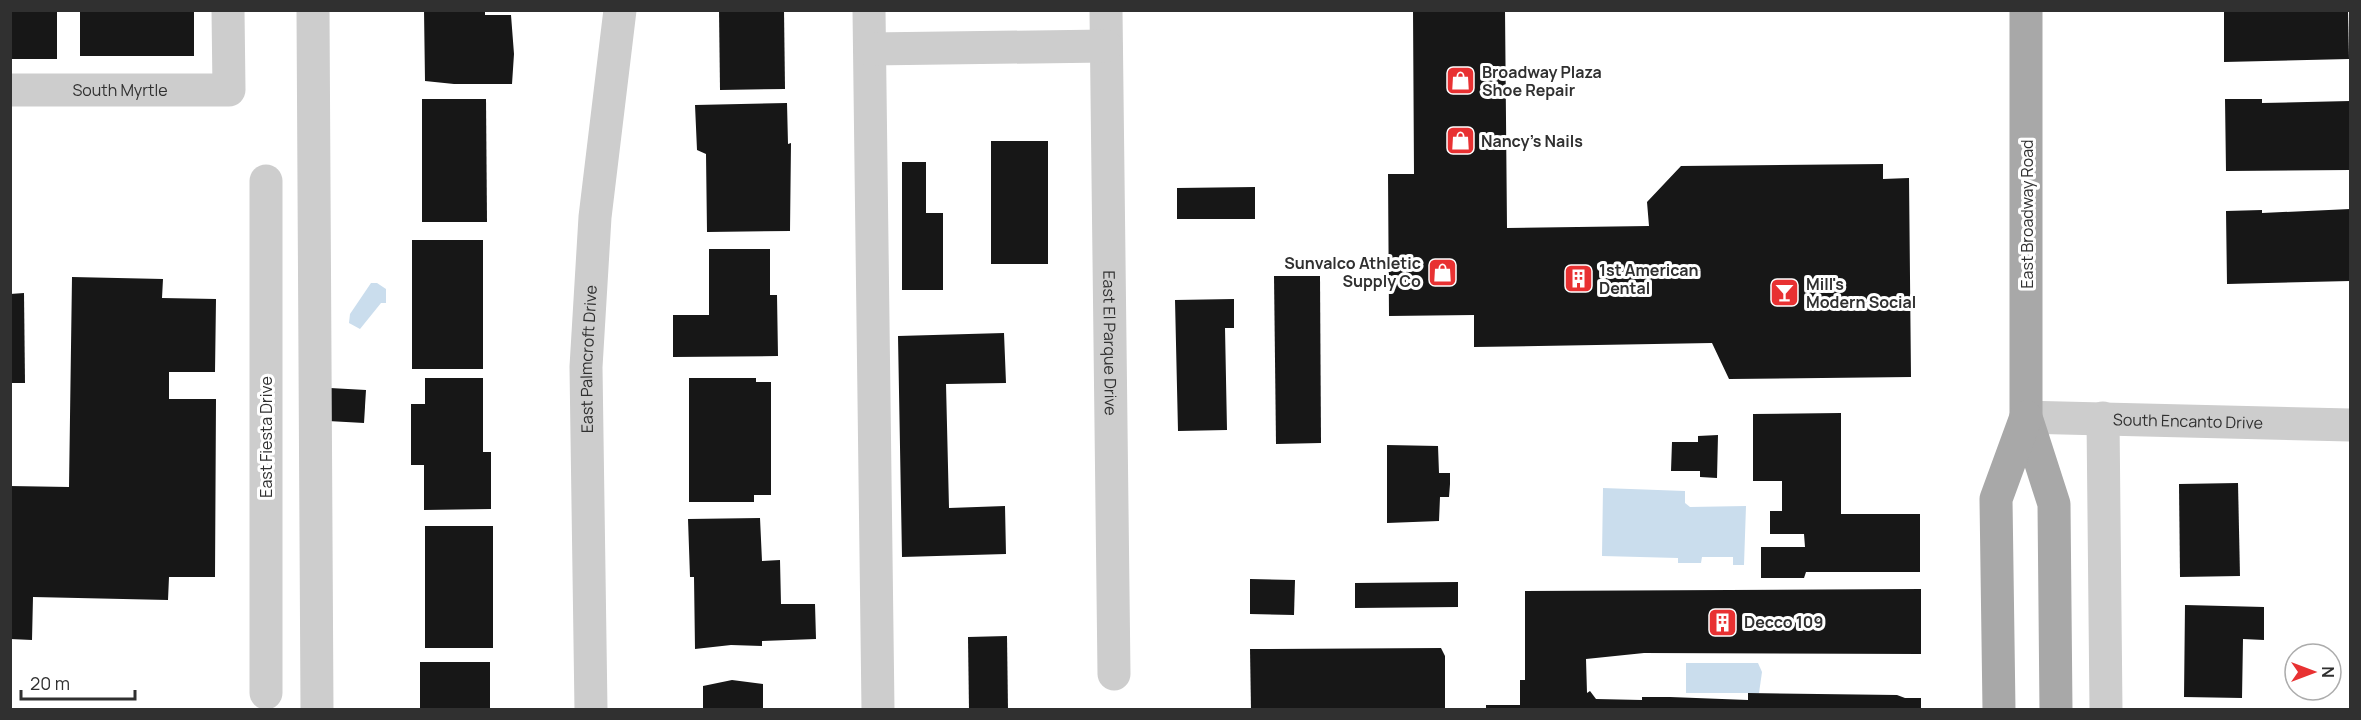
<svg xmlns="http://www.w3.org/2000/svg" width="2361" height="720" font-family="Manrope,sans-serif">
<style>
.water{fill:#cadded}
.building{fill:#171717}
.lines{fill:none;stroke-linecap:round;stroke-linejoin:round}
.minor{stroke:#cdcdcd;stroke-width:33}
.major{stroke:#a8a8a8;stroke-width:33}
.labels{text-anchor:middle;stroke-width:6;stroke-linejoin:round;paint-order:stroke}
.poi-label{font-size:16px;font-weight:bold;fill:#303030;stroke:#fff;text-anchor:start}
.street-label{font-size:16px;fill:#303030;stroke:#fff}
</style>
<rect width="100%" height="100%" fill="#fff"/>
<!-- water -->
<g class="water">
<path d="M371,283H377L386,289V303H381L360,329L349,323L350,314Z"/>
<path d="M1603,488L1685,491V503L1690,507L1746,506L1744,565H1733V557H1702L1701,563H1678V558L1602,556Z"/>
<path d="M1686,663H1758L1762,672L1759,693H1686Z"/>
</g>
<!-- building -->
<g class="building">
<rect x="10" y="10" width="47" height="49"/>
<rect x="80" y="10" width="114" height="46"/>
<path d="M424,10H485V15H511L514,54L512,84H454L425,81Z"/>
<path d="M719,10H784L785,89L720,90Z"/>
<path d="M1413,10H1505L1507,228L1649,226L1647,202L1681,166L1883,164V179L1909,178L1911,377L1729,379L1712,343L1474,347V315L1389,316L1388,174H1414Z"/>
<path d="M2224,10H2348L2349,59L2224,62Z"/>
<path d="M422,99H486L487,222H422Z"/>
<path d="M2225,99H2262V103L2350,101V170L2226,171Z"/>
<path d="M787,103L788,144L791,143L790,231L707,232L706,154L697,150L695,105Z"/>
<rect x="991" y="141" width="57" height="123"/>
<path d="M902,162H926V213H943V290H902Z"/>
<path d="M1255,187V219H1177V188Z"/>
<path d="M2350,209V281L2227,284L2226,211L2262,210V213Z"/>
<rect x="412" y="240" width="71" height="129"/>
<path d="M709,249H770V295H777L778,356L673,357V315H709Z"/>
<path d="M1274,276H1320L1321,443L1276,444Z"/>
<path d="M72,277L163,279L162,298L216,299L215,372H169V399H216L215,577H169L168,600L33,597L32,640L10,639V486L69,487Z"/>
<path d="M24,293L25,383H10V294Z"/>
<path d="M1234,299V328H1225L1227,430L1178,431L1175,300Z"/>
<path d="M1004,333L1006,383L946,384L949,508L1005,506L1006,554L902,557L898,336Z"/>
<path d="M425,378H483V452H491V509L424,510V465H411V404H425Z"/>
<path d="M689,378H756V382H771V495H754V502H689Z"/>
<path d="M330,388L366,390L364,423L328,421Z"/>
<path d="M1841,413V514H1920V572H1806L1804,578H1761V547H1805L1804,534H1770V511H1782V481H1753V414Z"/>
<path d="M1718,435L1717,478L1700,477V471H1671L1672,442H1698V436Z"/>
<path d="M1387,445L1438,446L1439,473H1450V484L1449,497H1440L1439,521L1387,523Z"/>
<path d="M2238,483L2240,576L2180,577L2179,484Z"/>
<path d="M760,518L762,561L780,560L781,604H815L816,639L762,641V646L731,645L695,649L694,577H690L688,519Z"/>
<rect x="425" y="526" width="68" height="122"/>
<path d="M1250,579L1295,580L1294,615L1250,614Z"/>
<path d="M1458,582V607L1355,608V583Z"/>
<path d="M1921,589V654L1644,653L1586,659L1587,693L1590,691L1596,699L1642,700V697H1670L1748,700V693L1897,695L1905,698H1921V710H1486V705H1520V680H1525V591Z"/>
<path d="M2185,605L2264,607V640L2243,639L2242,698L2184,697Z"/>
<path d="M1007,636L1008,710H969L968,637Z"/>
<path d="M1441,648L1445,656V710H1251L1250,649Z"/>
<rect x="420" y="662" width="70" height="48"/>
<path d="M732,680L763,684V710H703V686Z"/>
</g>
<g class="lines">
<!-- minor -->
<g class="minor">
<path d="M313,10L317,710"/>
<path d="M869,10L878,710"/>
<path id="s1" d="M1106,10L1114,674"/>
<path d="M870,49L1106,46"/>
<path id="s2" d="M10,90H229L228,10"/>
<path d="M266,181V693"/>
<path id="s3" d="M2026,417L2350,425"/>
<path d="M2103,418L2106,710"/>
<path id="s4" d="M591,710L586,367L595,217L620,10"/>
</g>
<!-- major -->
<g class="major">
<path d="M2026,10V417L2054,504L2056,710"/>
<path d="M1999,710L1996,499L2026,417"/>
</g>
</g>
<!-- icons -->
<defs>
<symbol id="shop-square" viewBox="-11 -11 22 22"><rect x="-9" y="-9" width="18" height="18" rx="4" fill="#e83132" stroke="#fff"/><path d="M-5-2.5h2.3a2.7 3.5 0 0 1 5.4 0H5L5.5 6h-11ZM-1.5-2.5h3a1.5 2.3 0 0 0-3 0Z" fill="#fff"/></symbol>
<symbol id="building-square" viewBox="-11 -11 22 22"><rect x="-9" y="-9" width="18" height="18" rx="4" fill="#e83132" stroke="#fff"/><path d="M-4-6H4V6H1V3H-1V6H-4ZM-2.5-4.3h1.7v1.8h-1.7ZM.8-4.3h1.7v1.8H.8ZM-2.5-1h1.7V.8h-1.7ZM.8-1h1.7V.8H.8Z" fill="#fff"/></symbol>
<symbol id="bar-square" viewBox="-11 -11 22 22"><rect x="-9" y="-9" width="18" height="18" rx="4" fill="#e83132" stroke="#fff"/><path d="M-6-5H6L.8 .8V4.5H3.5V6h-7V4.5H-.8V.8Z" fill="#fff"/></symbol>
</defs>
<g fill-rule="evenodd">
<use href="#shop-square" x="1444" y="64" width="33" height="33"/>
<use href="#shop-square" x="1444" y="124" width="33" height="33"/>
<use href="#shop-square" x="1426" y="256" width="33" height="33"/>
<use href="#building-square" x="1562" y="262" width="33" height="33"/>
<use href="#bar-square" x="1768" y="276" width="33" height="33"/>
<use href="#building-square" x="1706" y="606" width="33" height="33"/>
</g>
<g class="labels">
<!-- poi labels -->
<g class="poi-label">
<text x="1482" y="78">Broadway Plaza<tspan x="1482" dy="18">Shoe Repair</tspan></text>
<text x="1481" y="147">Nancy's Nails</text>
<text x="1421" y="269" text-anchor="end">Sunvalco Athletic<tspan x="1421" dy="18">Supply Co</tspan></text>
<text x="1599" y="276">1st American<tspan x="1599" dy="18">Dental</tspan></text>
<text x="1806" y="290">Mill's<tspan x="1806" dy="18">Modern Social</tspan></text>
<text x="1744" y="628">Decco 109</text>
</g>
<!-- street labels -->
<g class="street-label">
<text dy="6" stroke="none"><textPath href="#s2" startOffset="110">South Myrtle</textPath></text>
<text transform="translate(2027 214) rotate(-90)" y="6">East Broadway Road</text>
<text dy="6" stroke="none"><textPath href="#s1" startOffset="333">East El Parque Drive</textPath></text>
<text dy="6" stroke="none"><textPath href="#s4" startOffset="351">East Palmcroft Drive</textPath></text>
<text dy="6" stroke="none"><textPath href="#s3" startOffset="162">South Encanto Drive</textPath></text>
<text transform="translate(266 437) rotate(-90)" y="6">East Fiesta Drive</text>
</g>
</g>
<!-- border -->
<rect width="2361" height="720" fill="none" stroke="#303030" stroke-width="24"/>
<!-- north arrow -->
<g transform="translate(2313 672) rotate(90)"><circle r="28" fill="#ffffff" stroke="#acacac" stroke-width="1.5"/>
<path d="M0-4.5L10 22L0 15L-10 22Z" fill="#e83132"/>
<text y="-9" font-size="16" font-weight="bold" text-anchor="middle" fill="#303030">N</text>
</g>
<!-- scale -->
<path d="M21 690v9h114v-9" fill="none" stroke="#303030" stroke-width="3"/>
<text x="30" y="690" font-size="18" fill="#303030" stroke="#ffffff" stroke-width="4.5" paint-order="stroke">20 m</text>
</svg>
